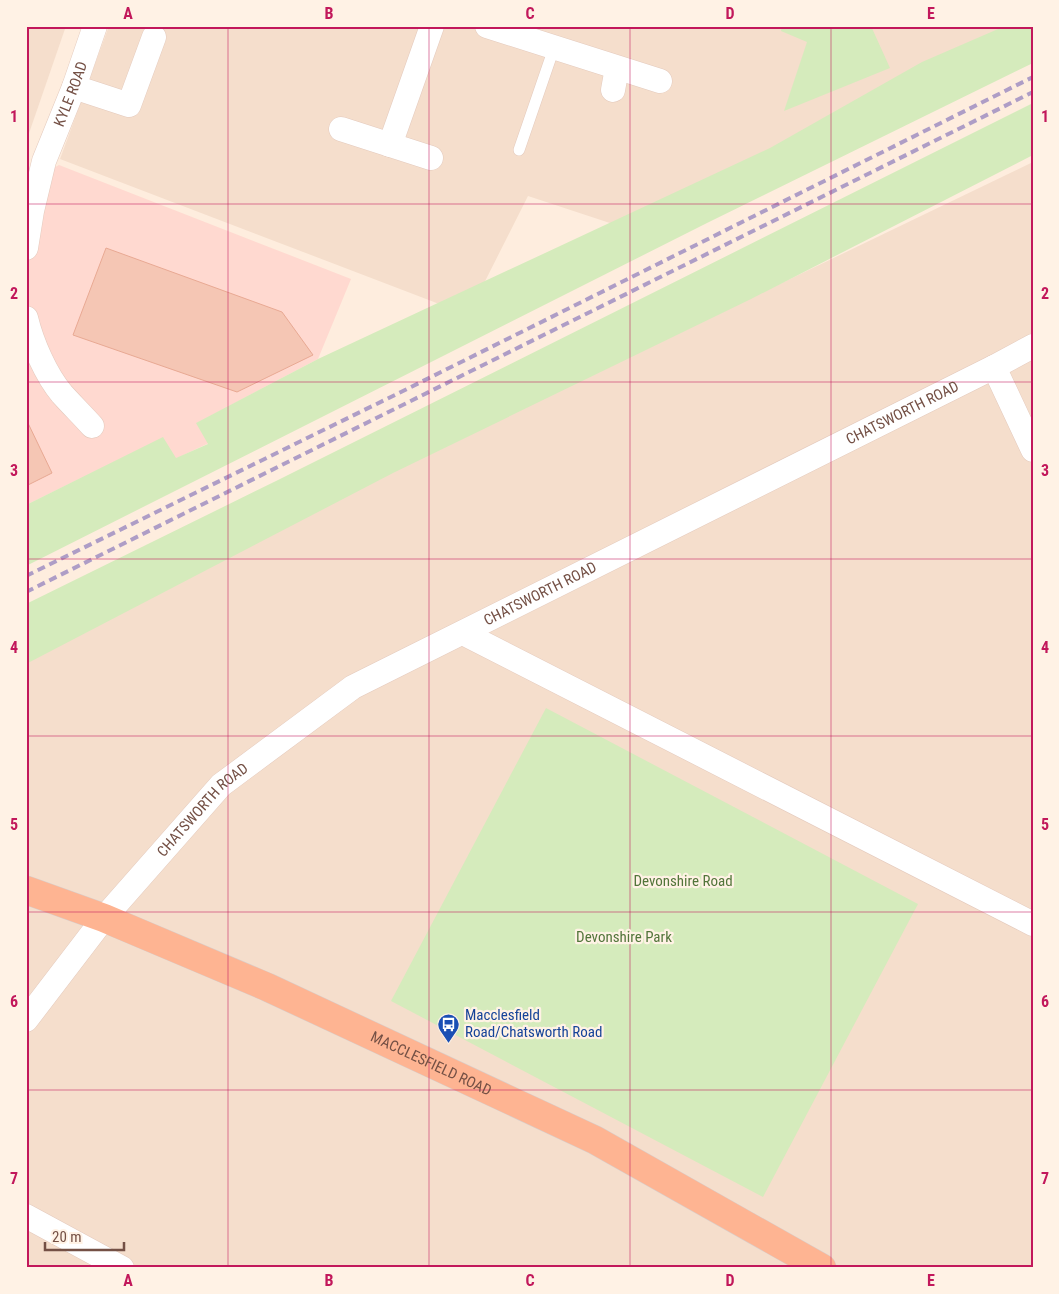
<svg xmlns="http://www.w3.org/2000/svg" width="1059" height="1294" font-family="'Roboto Condensed',sans-serif">
<style>
.residential{fill:#f5decc}
.commercial{fill:#ffd9d0}
.green{fill:#d5ebbc}
.building{fill:#f5c6b4;stroke:#e8a993}
.lines{fill:none;stroke-linecap:round;stroke-linejoin:round}
.service-casing{stroke:#e4cabd;stroke-width:12}
.minor-casing{stroke:#e4cabd;stroke-width:25}
.trunk-casing{stroke:#d8cecb;stroke-width:29}
.service{stroke:#fff;stroke-width:11}
.minor{stroke:#fff;stroke-width:24}
.trunk{stroke:#feb492;stroke-width:28}
.rail{stroke:#ae9dc6;stroke-width:4;stroke-dasharray:8 5;stroke-linecap:butt}
.grid{fill:none;stroke:#c2185b;stroke-width:1;stroke-opacity:0.55}
.labels{text-anchor:middle;stroke-width:4.5;stroke-linejoin:round;paint-order:stroke}
.street-label{font-size:15px;fill:#745045;stroke:#fff2e5}
.park-label{font-size:15px;fill:#52753a;stroke:#fff2e5}
.transit-label{font-size:15px;fill:#164399;stroke:#fff2e5;text-anchor:start}
.neatline{fill:none;stroke:#c2185b;stroke-width:2}
.grid-label{font-size:16px;text-anchor:middle;font-weight:bold;fill:#c2185b}
</style>
<rect width="100%" height="100%" fill="#feedde"/>
<!-- residential -->
<g class="residential">
<path d="M26,26H66L26,142Z"/>
<path d="M109,26H1033L622,227L528,196L468,315L60,159Z"/>
<path d="M1033,162V1268H26V900L102,917L26,876V647Z"/>
</g>
<!-- commercial -->
<path class="commercial" d="M59,165L351,279L318,359L197,423L209,443L175,459L163,438L26,505V183Z"/>
<!-- green -->
<g class="green">
<path d="M782,26H871L890,68L784,111L807,42L781,31Z"/>
<path d="M1005,26H1033V63L707,223L26,566V505L163,437L176,458L208,444L196,423L318,359L770,148L922,62Z"/>
<path d="M1033,103V155L751,299L393,473L26,664V604L276,481Z"/>
<path d="M546,708L918,904L763,1197L391,1001Z"/>
</g>
<!-- building -->
<g class="building">
<path d="M106,248L282,312L313,355L237,392L73,335Z"/>
<path d="M26,419L52,473L26,486Z"/>
</g>
<g class="lines">
<defs>
<path id="service" d="M519,150L554,48"/>
<g id="minor">
<path d="M487,26L660,81"/>
<path d="M74,87L129,105L154,37"/>
<path d="M613,90L617,68"/>
<path d="M341,129L431,158"/>
<path d="M390,145L432,26"/>
<path id="s1" d="M26,248L32,211L44,161L74,87L95,26"/>
<path d="M26,318C32,343 46,375 62,394C72,405 82,415 92,426"/>
<path d="M994,367L1033,450"/>
<path d="M463,633L1033,924"/>
<path id="s2" d="M26,1020L104,918L221,785L353,687L994,367L1033,346"/>
<path d="M26,1216L122,1268"/>
</g>
<g id="trunk">
<path id="s3" d="M26,890L104,918L267,987L595,1140L822,1268"/>
</g>
</defs>
<!-- service casing -->
<use href="#service" class="service-casing"/>
<!-- minor casing -->
<use href="#minor" class="minor-casing"/>
<!-- trunk casing -->
<use href="#trunk" class="trunk-casing"/>
<!-- service -->
<use href="#service" class="service"/>
<!-- minor -->
<use href="#minor" class="minor"/>
<!-- trunk -->
<use href="#trunk" class="trunk"/>
<!-- rail -->
<g class="rail">
<path d="M26,576L405,390L1033,77"/>
<path d="M26,592L1033,92"/>
</g>
</g>
<!-- grid -->
<path class="grid" d="M228,26V1268M429,26V1268M630,26V1268M831,26V1268M26,204H1033M26,382H1033M26,559H1033M26,736H1033M26,912H1033M26,1090H1033"/>
<!-- icons -->
<defs>
<symbol id="bus-pin" viewBox="-11 -11 22 30"><path d="M0 17L-7.5 6A9.5 9.5 0 1 1 7.5 6Z" fill="#1a4fb4" stroke="#fff2e5"/><path d="M-5-6H5V4H4V6H2V4H-2V6H-4V4H-5ZM-3.5-4V0h7V-4ZM-3.5 1.2v1.5H-2V1.2ZM2 1.2v1.5H3.5V1.2Z" fill="#fff"/></symbol>
</defs>
<g fill-rule="evenodd">
<use href="#bus-pin" x="436" y="1012" width="25" height="34"/>
</g>
<g class="labels">
<!-- street labels -->
<g class="street-label">
<text dy="5" stroke="none"><textPath href="#s1" startOffset="161">KYLE ROAD</textPath></text>
<text dy="5" stroke="none"><textPath href="#s2" startOffset="1084">CHATSWORTH ROAD</textPath></text>
<text dy="5" stroke="none"><textPath href="#s2" startOffset="679">CHATSWORTH ROAD</textPath></text>
<text dy="5" stroke="none"><textPath href="#s2" startOffset="275">CHATSWORTH ROAD</textPath></text>
<text dy="5" stroke="none"><textPath href="#s3" startOffset="441">MACCLESFIELD ROAD</textPath></text>
</g>
<!-- park labels -->
<g class="park-label">
<text x="683" y="886">Devonshire Road</text>
<text x="624" y="942">Devonshire Park</text>
</g>
<!-- transit labels -->
<g class="transit-label">
<text x="465" y="1020">Macclesfield<tspan x="465" dy="17">Road/Chatsworth Road</tspan></text>
</g>
</g>
<!-- border -->
<rect width="1059" height="1294" fill="none" stroke="#fff2e5" stroke-width="55"/>
<!-- scale -->
<path d="M45 1242v8h79v-8" fill="none" stroke="#745045" stroke-width="2.5"/>
<text x="52" y="1242" font-size="15" fill="#745045" stroke="#fff2e5" stroke-width="4" paint-order="stroke">20 m</text>
<rect x="28" y="28" width="1004" height="1238" class="neatline"/>
<g class="grid-label">
<text x="128" y="19">A</text>
<text x="329" y="19">B</text>
<text x="530" y="19">C</text>
<text x="730" y="19">D</text>
<text x="931" y="19">E</text>
<text x="14" y="122">1</text>
<text x="1045" y="122">1</text>
<text x="14" y="299">2</text>
<text x="1045" y="299">2</text>
<text x="14" y="476">3</text>
<text x="1045" y="476">3</text>
<text x="14" y="653">4</text>
<text x="1045" y="653">4</text>
<text x="14" y="830">5</text>
<text x="1045" y="830">5</text>
<text x="14" y="1007">6</text>
<text x="1045" y="1007">6</text>
<text x="14" y="1184">7</text>
<text x="1045" y="1184">7</text>
<text x="128" y="1286">A</text>
<text x="329" y="1286">B</text>
<text x="530" y="1286">C</text>
<text x="730" y="1286">D</text>
<text x="931" y="1286">E</text>
</g>
</svg>
